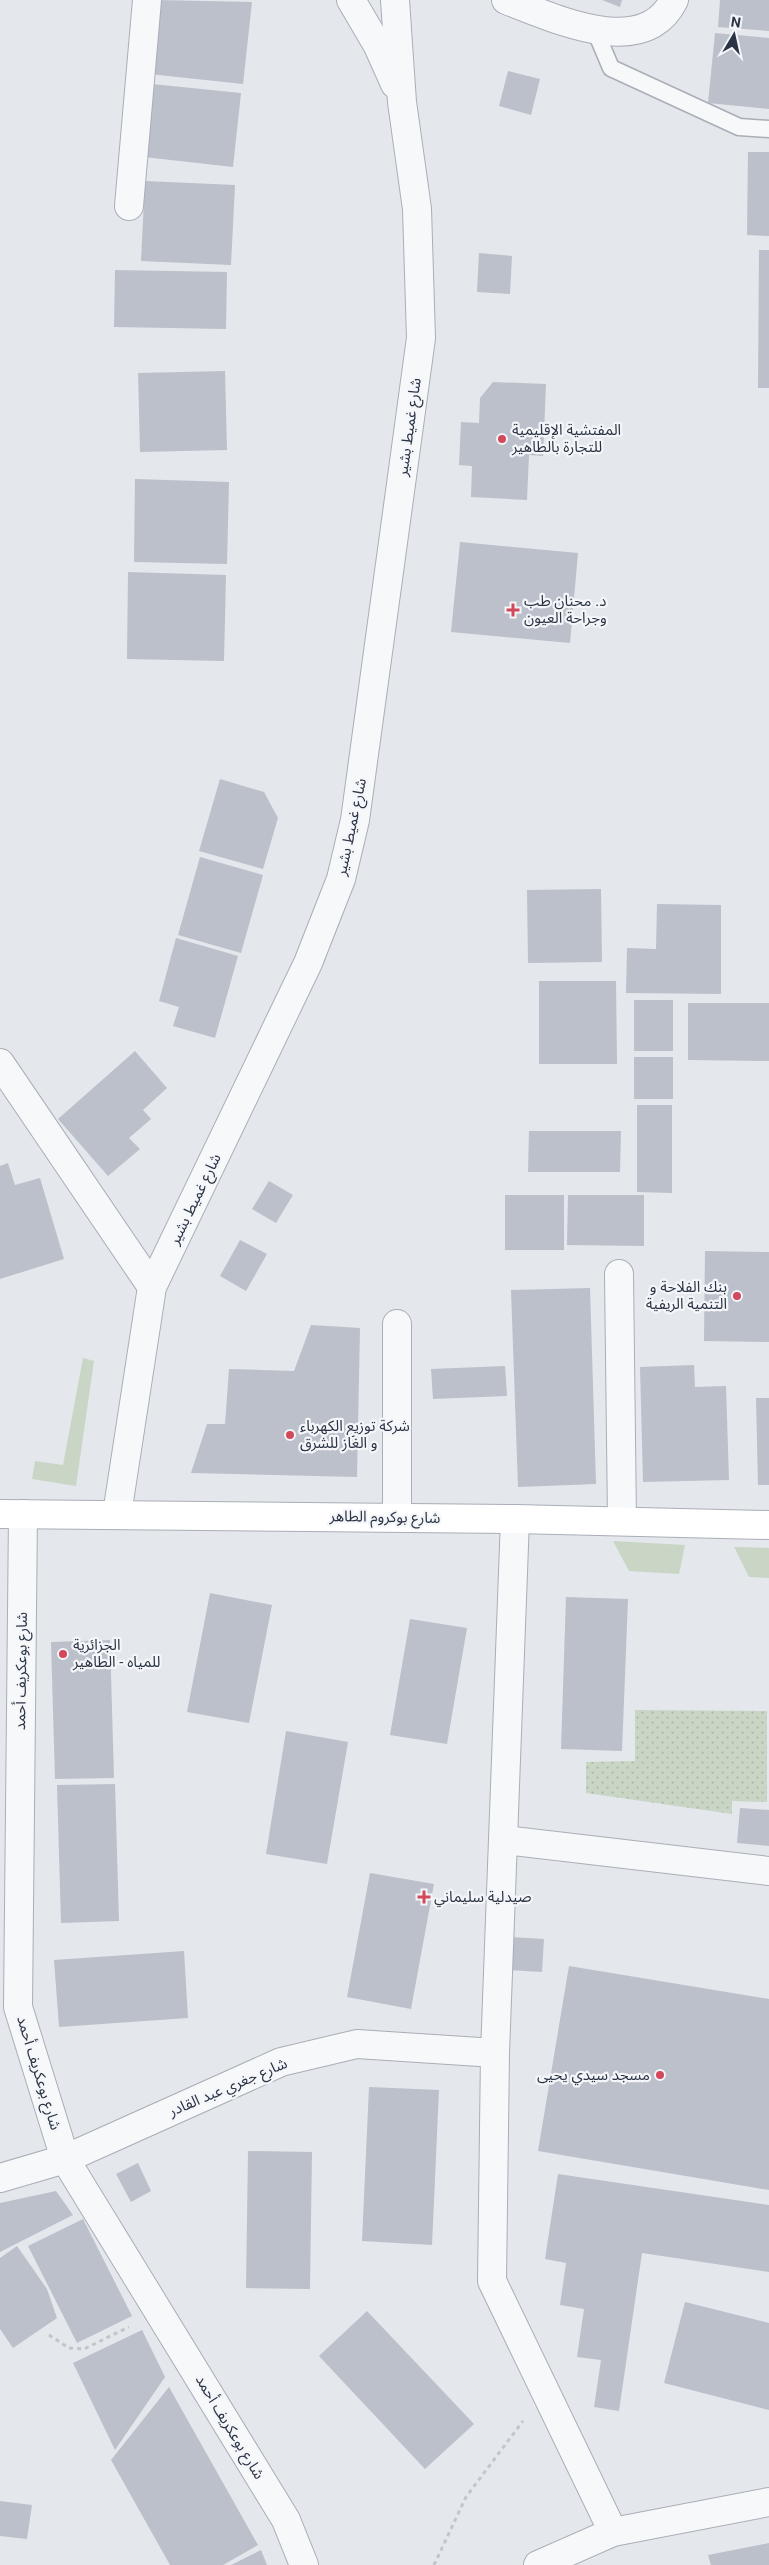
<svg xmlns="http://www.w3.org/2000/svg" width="769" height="2565" font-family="Roboto,'Noto Sans Arabic',sans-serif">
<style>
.grass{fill:#c9d6c5}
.garden{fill:url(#garden-dots)}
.building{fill:#bbc0ca}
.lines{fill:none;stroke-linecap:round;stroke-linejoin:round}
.lane-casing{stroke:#a9aeb7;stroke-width:19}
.street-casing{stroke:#a9aeb7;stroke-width:30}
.secondary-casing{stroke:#a9aeb7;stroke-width:30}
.path{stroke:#c2c5cb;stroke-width:3;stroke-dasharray:4 4;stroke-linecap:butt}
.lane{stroke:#f7f8fa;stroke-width:16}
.street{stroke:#f7f8fa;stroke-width:28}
.secondary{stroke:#fff;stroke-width:28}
.poi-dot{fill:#d1495b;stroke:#f4f6f9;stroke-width:2}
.labels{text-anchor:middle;stroke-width:4.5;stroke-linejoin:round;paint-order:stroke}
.street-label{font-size:15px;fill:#2b3445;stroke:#f4f6f9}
.poi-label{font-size:15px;fill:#2b3445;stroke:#f4f6f9;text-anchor:start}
</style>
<defs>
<pattern id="garden-dots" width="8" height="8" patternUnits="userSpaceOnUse" patternTransform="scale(1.25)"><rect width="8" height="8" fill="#c9d6c5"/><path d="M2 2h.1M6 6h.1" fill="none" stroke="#adb8ab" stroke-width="1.8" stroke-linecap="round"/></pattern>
</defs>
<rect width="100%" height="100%" fill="#e4e7ec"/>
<!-- grass -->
<g class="grass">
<path d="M83,1358L94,1361L76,1486L32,1479L35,1461L63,1465Z"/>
<path d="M613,1541L685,1545L679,1574L629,1571Z"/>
<path d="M734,1547L769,1548V1578L749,1577Z"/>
</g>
<!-- garden -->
<path class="garden" d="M635,1710L767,1711V1802L732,1801V1814L586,1793V1762L635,1761Z"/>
<!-- building -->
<g class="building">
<path d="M157,0L252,2L243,84L149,74Z"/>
<path d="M602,0H622L620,7Z"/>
<path d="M720,0H769V31L718,27Z"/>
<path d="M715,33L769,38V109L708,103Z"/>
<path d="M508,71L540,79L531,115L499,106Z"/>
<path d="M152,84L241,93L233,167L144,157Z"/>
<path d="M748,152H769V236L747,235Z"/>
<path d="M145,181L235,185L231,265L141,261Z"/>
<path d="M759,250H769V388H758Z"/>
<path d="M479,253L512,256L510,294L477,292Z"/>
<path d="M115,270L227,272L226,329L114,327Z"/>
<path d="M225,371L227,450L140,452L138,373Z"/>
<path d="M493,382L546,384L543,456L529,455L527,500L471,497L472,466L459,465L461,422L479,423L480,398Z"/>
<path d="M135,479L229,482L227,564L134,562Z"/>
<path d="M460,542L578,553L570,643L451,632Z"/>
<path d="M128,572L226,575L224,661L127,659Z"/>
<path d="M220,779L264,792L278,818L263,869L199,851Z"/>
<path d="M200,857L263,875L241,953L178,935Z"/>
<path d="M601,889L602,962L528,963L527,890Z"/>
<path d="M657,904L721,905V994L626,993L627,948L656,949Z"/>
<path d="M176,938L238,956L215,1038L173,1026L179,1007L159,1001Z"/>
<path d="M539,981H616L617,1064H539Z"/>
<rect x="634" y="1000" width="39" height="51"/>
<path d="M688,1003H769V1061L688,1060Z"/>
<path d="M135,1051L167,1088L143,1110L151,1119L129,1138L140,1149L108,1176L58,1119Z"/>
<rect x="634" y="1057" width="39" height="42"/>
<path d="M637,1105H672V1193L637,1192Z"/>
<path d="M529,1131H621L620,1172H528Z"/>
<path d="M8,1163L15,1185L40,1178L64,1259L0,1279V1166Z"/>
<path d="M269,1181L293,1195L276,1223L252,1209Z"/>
<rect x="505" y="1195" width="59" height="55"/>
<path d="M568,1195H644V1246L567,1245Z"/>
<path d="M240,1240L267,1254L246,1291L220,1276Z"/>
<path d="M705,1251L769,1252V1342L704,1341Z"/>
<path d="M590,1288L596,1484L518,1487L511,1290Z"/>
<path d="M311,1325L360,1328L357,1477L191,1473L207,1424H225L229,1369L294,1371Z"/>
<path d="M694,1365L695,1387L726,1386L729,1480L643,1482L640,1367Z"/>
<path d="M505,1366L507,1396L433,1399L431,1369Z"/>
<path d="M756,1398H769V1485H758Z"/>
<path d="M210,1593L272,1605L249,1723L187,1712Z"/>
<path d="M566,1597L628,1599L622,1751L561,1749Z"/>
<path d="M410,1619L467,1628L447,1744L390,1735Z"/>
<path d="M110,1640L114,1778L55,1779L51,1642Z"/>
<path d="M286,1731L348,1742L327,1864L266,1854Z"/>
<path d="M115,1784L119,1921L61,1923L57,1785Z"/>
<path d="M740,1808L769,1810V1846L737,1843Z"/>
<path d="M370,1873L434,1884L411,2009L347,1997Z"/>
<path d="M510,1937L544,1939L542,1972L508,1970Z"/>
<path d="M184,1951L188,2018L59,2027L54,1960Z"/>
<path d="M569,1966L769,1999V2190L538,2151Z"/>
<path d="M369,2087L439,2090L432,2245L362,2241Z"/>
<path d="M248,2151L312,2152L310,2289L246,2288Z"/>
<path d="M138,2163L151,2191L131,2202L116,2174Z"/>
<path d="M558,2174L769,2205V2272L642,2253L619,2411L594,2407L601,2360L577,2357L584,2309L560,2305L566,2263L545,2259Z"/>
<path d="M56,2191L73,2215L0,2252V2203Z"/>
<path d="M83,2219L132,2316L77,2343L28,2246Z"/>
<path d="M17,2246L47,2289L57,2318L13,2348L0,2329V2258Z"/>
<path d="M685,2302L769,2323V2410L664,2383Z"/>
<path d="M367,2311L474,2424L425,2469L319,2356Z"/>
<path d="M142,2330L165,2377L115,2450L73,2363Z"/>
<path d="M169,2387L258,2545L223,2565H170L111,2460Z"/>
<path d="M0,2501L32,2505L27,2539L0,2536Z"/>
<path d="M769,2543V2565H711L708,2555Z"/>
<path d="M261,2550L267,2565H231Z"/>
</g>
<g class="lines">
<defs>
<path id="lane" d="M595,30L611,68L739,127L769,129"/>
<g id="street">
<path d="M351,0L378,46L395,84"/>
<path d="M506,0C552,17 643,62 674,0"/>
<path d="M129,206L147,0"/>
<path d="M0,1063L152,1287"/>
<path d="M619,1274L622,1521"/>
<path d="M397,1324V1517"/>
<path d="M23,1514L18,2007L65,2159L286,2520L304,2565"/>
<path d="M117,1514L152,1287L308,963L341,879L355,820L421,338L417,209L402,102L395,0"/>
<path d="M515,1519L495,2053L492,2281L613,2532"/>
<path d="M505,1840L769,1871"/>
<path d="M0,2178L65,2159L281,2062L357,2044L495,2053"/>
<path d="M538,2565L613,2532L769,2502"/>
</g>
<path id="secondary" d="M0,1514L515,1519L769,1525"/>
</defs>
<!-- lane casing -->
<use href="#lane" class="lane-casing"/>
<!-- street casing -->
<use href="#street" class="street-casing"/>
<!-- secondary casing -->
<use href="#secondary" class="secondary-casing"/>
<!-- path -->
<g class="path">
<path d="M49,2335L69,2348L84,2349L129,2327"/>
<path d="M434,2565L466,2497L523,2421"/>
</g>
<!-- lane -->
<use href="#lane" class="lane"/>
<!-- street -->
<use href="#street" class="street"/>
<!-- secondary -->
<use href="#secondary" class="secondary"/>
</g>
<!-- markers -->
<g class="poi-dot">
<circle cx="502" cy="439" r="5"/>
<path d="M510.5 602.5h5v5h5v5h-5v5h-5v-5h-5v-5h5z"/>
<circle cx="737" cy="1296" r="5"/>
<circle cx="290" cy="1435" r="5"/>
<circle cx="63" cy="1654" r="5"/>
<path d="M421.5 1889.5h5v5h5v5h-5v5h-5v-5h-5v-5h5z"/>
<circle cx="660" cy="2075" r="5"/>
</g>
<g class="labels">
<!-- street labels -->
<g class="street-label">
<text transform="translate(409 427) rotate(-82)" y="5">شارع غميط بشير</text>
<text transform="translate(351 827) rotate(-78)" y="5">شارع غميط بشير</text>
<text transform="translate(195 1199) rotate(-64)" y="5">شارع غميط بشير</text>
<text transform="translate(385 1517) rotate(1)" y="5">شارع بوكروم الطاهر</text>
<text transform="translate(21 1671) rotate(-89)" y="5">شارع بوعكريف أحمد</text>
<text transform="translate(39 2073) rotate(73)" y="5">شارع بوعكريف أحمد</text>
<text transform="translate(228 2087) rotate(-23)" y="5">شارع جغري عبد القادر</text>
<text transform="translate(230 2427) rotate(59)" y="5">شارع بوعكريف أحمد</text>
</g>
<!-- poi labels -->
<g class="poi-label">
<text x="512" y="435">المفتشية الإقليمية<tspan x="512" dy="17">للتجارة بالطاهير</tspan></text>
<text x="524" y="606">د. محنان طب<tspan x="524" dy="17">وجراحة العيون</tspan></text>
<text x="727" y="1292" text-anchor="end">بنك الفلاحة و<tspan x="727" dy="17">التنمية الريفية</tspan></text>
<text x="300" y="1431">شركة توزيع الكهرباء<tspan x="300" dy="17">و الغاز للشرق</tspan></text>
<text x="73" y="1650">الجزائرية<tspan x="73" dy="17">للمياه - الطاهير</tspan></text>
<text x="434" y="1902">صيدلية سليماني</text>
<text x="650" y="2080" text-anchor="end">مسجد سيدي يحيى</text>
</g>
</g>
<!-- north arrow -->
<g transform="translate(734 35) rotate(9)" stroke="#f4f6f9" stroke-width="4" paint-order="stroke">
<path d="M0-4L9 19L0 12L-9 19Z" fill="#2b3445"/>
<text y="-8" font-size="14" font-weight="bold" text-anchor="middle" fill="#2b3445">N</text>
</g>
</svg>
